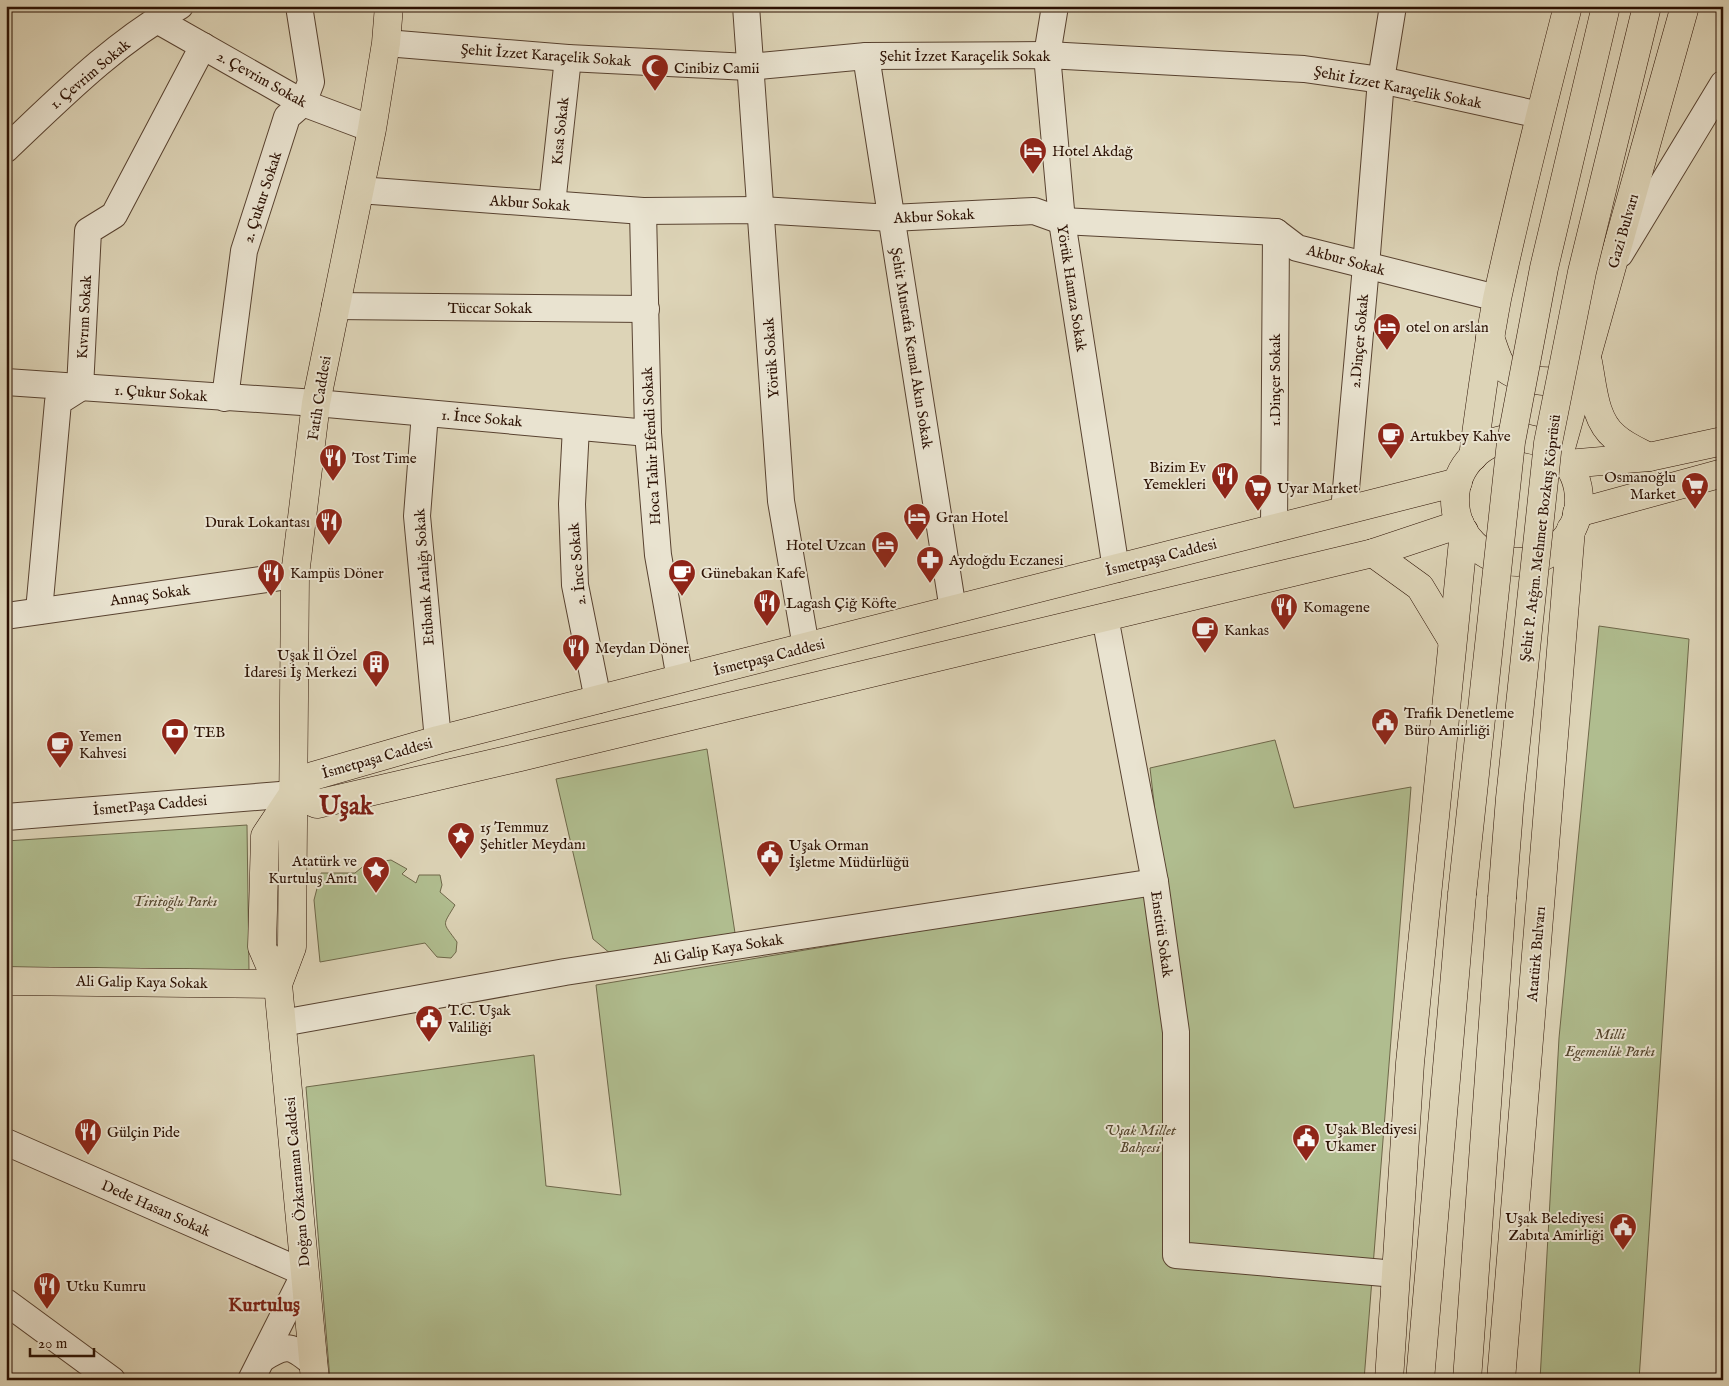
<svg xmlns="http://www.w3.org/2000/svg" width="1729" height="1386" font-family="'IM FELL English',serif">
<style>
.green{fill:#b0bd8f;stroke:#6e6749}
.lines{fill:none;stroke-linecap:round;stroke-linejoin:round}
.minor-casing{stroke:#584230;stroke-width:28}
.major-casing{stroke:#2c1103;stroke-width:29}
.highway-casing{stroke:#2c1103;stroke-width:29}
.minor{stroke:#e9e3d0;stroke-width:26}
.major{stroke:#ddd4b7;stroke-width:28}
.highway{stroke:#ddd4b7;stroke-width:28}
.highway-bridge-casing{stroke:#2c1103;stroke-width:29;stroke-linecap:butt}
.highway-bridge{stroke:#ddd4b7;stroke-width:28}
.labels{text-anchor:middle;stroke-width:4;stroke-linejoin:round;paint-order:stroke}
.street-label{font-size:15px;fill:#2c1103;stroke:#e9e3d0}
.poi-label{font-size:15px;fill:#2c1103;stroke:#e9e3d0;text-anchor:start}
.park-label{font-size:15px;font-style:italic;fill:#54452d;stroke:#e9e3d0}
.district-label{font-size:20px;font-weight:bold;fill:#7a1f14;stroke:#e9e3d0}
.town-label{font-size:25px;font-weight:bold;fill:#7a1f14;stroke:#e9e3d0}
</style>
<rect width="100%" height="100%" fill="#ddd4b7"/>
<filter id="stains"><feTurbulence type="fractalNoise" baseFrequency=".004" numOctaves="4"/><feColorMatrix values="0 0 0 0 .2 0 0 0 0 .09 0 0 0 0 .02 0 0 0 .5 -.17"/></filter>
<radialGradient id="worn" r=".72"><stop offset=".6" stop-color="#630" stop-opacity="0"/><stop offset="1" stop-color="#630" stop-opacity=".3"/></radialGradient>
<!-- green -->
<g class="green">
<path d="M1599,626L1689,639L1639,1380H1540L1559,1038Z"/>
<path d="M1275,740L1294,808L1411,787L1364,1380H330L306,1087L534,1055L546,1186L621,1195L596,985L1164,890L1150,768Z"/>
<path d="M707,749L735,933L611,954L593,939L556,779Z"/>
<path d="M247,825L249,971L6,973V841Z"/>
<path d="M391,860L407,869L402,874L416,883L419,875H440L442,885L440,892L455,905C442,927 442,921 457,942L456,952L451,958L437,957L425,943L320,962L314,900L321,873H355L366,864Z"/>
</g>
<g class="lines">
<defs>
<g id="minor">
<path d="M746,6L781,501L806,647"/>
<path d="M1055,6L1047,55L1062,221L1116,569"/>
<path d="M157,20L303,103L372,129"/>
<path d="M386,43L568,58L749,67L866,56L1047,55L1304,69L1381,80L1540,115"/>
<path d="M866,56L953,610"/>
<path d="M6,149C61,97 114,43 180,6"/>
<path d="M359,190L643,211L760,210L891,218L1034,211L1062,221L1276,232L1297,248L1497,298"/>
<path d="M552,204L568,58"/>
<path d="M643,211L648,433L658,555L680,679"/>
<path d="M1620,254L1723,84"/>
<path d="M335,306L646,309"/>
<path d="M6,382L316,403L648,433"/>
<path d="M225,398L244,251L287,117L303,103L311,82L299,6"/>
<path d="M425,413L417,516L438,740"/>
<path d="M576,427L572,504L575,585L598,700"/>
<path d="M1344,511L1366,266L1381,80L1393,6"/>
<path d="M1274,529L1276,232"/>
<path d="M39,611L58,402L80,388L88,231L114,215L203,46"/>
<path d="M6,616L295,575"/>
<path d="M1105,617L1155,882L1176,1032V1255L1396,1274"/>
<path d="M6,817L293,794"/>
<path d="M282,1023L565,972L1155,882"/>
<path d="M6,1142L305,1273L251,1380"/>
<path d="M6,1302L112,1380"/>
<path d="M262,1359C287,1343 291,1345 314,1364"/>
</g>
<g id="major">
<path d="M1567,464L1649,457L1723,441"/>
<path d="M1577,513L1723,473"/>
<path d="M293,794L317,804L520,757L1373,553L1460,524"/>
<path d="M6,981L278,984"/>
<path d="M278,984L292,947L295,575L316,403L372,129L386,43L389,6"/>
<path d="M315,1380L278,984L262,947L265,836L293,794L313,776L438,740L1458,482"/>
</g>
<g id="highway">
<path d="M1490,337C1493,345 1496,356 1500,363C1510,378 1552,387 1567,377C1571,375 1575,369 1578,365"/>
<path d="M1588,362C1593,387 1594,420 1615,437C1625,446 1637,451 1649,457"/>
<circle cx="1517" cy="500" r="62"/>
<path d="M1559,455L1685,6"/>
<path d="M1473,457C1480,404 1487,351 1497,299C1518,201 1543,103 1568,6"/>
<path d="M1373,553L1420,587L1452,640"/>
<path d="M1389,1380L1410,1063L1464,531"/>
<path d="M1420,1380L1462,894"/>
<path d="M1467,1380L1502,898"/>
<path d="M1501,1380L1571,529"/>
</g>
</defs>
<!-- minor casing -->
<use href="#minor" class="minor-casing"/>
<!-- major casing -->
<use href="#major" class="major-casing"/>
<!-- highway casing -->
<use href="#highway" class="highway-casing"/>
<!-- minor -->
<use href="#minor" class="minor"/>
<!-- major -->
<use href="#major" class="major"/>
<!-- highway -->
<use href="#highway" class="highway"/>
<defs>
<g id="highway-bridge">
<path d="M1462,894L1511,442L1544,268L1606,6"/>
<path d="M1502,898L1510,798L1548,443L1582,272L1647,6"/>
</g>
</defs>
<!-- highway-bridge casing -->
<use href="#highway-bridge" class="highway-bridge-casing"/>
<!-- highway-bridge -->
<use href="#highway-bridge" class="highway-bridge"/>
</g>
<!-- icons -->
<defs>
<symbol id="mosque-pin" viewBox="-11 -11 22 30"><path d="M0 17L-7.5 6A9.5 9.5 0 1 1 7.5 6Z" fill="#8f2418" stroke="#e9e3d0"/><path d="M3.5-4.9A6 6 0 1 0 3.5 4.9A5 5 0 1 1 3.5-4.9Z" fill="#fff"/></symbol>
<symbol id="hotel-pin" viewBox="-11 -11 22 30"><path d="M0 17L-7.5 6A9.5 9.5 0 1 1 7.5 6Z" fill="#8f2418" stroke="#e9e3d0"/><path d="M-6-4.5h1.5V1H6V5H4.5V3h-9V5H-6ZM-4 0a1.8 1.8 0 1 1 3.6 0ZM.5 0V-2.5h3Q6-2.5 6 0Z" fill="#fff"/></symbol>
<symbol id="cafe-pin" viewBox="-11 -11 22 30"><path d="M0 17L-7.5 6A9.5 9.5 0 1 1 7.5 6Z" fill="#8f2418" stroke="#e9e3d0"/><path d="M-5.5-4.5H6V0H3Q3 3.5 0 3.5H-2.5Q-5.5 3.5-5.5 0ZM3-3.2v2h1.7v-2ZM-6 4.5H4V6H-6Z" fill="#fff"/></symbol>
<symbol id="restaurant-pin" viewBox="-11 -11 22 30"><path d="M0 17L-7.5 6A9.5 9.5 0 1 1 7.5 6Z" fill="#8f2418" stroke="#e9e3d0"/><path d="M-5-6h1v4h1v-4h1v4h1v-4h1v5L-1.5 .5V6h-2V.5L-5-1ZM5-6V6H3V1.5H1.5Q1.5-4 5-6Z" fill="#fff"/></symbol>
<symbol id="supermarket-pin" viewBox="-11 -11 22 30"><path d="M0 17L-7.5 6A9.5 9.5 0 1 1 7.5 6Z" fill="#8f2418" stroke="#e9e3d0"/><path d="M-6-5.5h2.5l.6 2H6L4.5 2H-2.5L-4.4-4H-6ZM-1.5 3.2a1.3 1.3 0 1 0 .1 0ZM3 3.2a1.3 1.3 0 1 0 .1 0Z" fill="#fff"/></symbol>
<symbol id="pharmacy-pin" viewBox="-11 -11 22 30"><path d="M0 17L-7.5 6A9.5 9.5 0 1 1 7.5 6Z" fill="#8f2418" stroke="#e9e3d0"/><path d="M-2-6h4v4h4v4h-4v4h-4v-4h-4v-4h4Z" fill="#fff"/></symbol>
<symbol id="building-pin" viewBox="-11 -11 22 30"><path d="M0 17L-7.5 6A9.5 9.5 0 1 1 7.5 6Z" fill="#8f2418" stroke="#e9e3d0"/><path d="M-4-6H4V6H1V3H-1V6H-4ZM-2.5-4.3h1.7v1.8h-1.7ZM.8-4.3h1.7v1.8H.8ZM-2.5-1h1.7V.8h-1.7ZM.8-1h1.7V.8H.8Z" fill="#fff"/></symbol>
<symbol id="civic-pin" viewBox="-11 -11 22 30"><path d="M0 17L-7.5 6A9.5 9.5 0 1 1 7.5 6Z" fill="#8f2418" stroke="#e9e3d0"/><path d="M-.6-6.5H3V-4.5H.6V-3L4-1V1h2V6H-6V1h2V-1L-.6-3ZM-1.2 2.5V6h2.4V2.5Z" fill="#fff"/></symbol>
<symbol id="bank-pin" viewBox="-11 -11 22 30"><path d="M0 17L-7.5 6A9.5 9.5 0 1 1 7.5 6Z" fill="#8f2418" stroke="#e9e3d0"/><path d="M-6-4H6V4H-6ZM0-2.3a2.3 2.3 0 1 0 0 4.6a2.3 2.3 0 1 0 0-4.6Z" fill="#fff"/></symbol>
<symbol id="sight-pin" viewBox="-11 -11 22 30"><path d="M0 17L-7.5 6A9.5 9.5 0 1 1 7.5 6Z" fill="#8f2418" stroke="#e9e3d0"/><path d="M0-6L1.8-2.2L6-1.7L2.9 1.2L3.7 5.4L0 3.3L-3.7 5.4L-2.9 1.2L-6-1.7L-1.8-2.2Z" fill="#fff"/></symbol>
</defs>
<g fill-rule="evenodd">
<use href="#mosque-pin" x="639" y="52" width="32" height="43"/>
<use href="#hotel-pin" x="1017" y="135" width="32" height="43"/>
<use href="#hotel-pin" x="1371" y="311" width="32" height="43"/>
<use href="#cafe-pin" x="1375" y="420" width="32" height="43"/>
<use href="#restaurant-pin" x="317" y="442" width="32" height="43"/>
<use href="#restaurant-pin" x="1209" y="460" width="32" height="43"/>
<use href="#supermarket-pin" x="1679" y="470" width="32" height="43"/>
<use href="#supermarket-pin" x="1242" y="472" width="32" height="43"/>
<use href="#hotel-pin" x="901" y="501" width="32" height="43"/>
<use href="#restaurant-pin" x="313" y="506" width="32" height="43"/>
<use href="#hotel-pin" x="869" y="529" width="32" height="43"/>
<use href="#pharmacy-pin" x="914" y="544" width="32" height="43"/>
<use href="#restaurant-pin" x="255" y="557" width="32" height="43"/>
<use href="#cafe-pin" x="666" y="557" width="32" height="43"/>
<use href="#restaurant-pin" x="751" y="587" width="32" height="43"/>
<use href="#restaurant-pin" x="1268" y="591" width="32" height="43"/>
<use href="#cafe-pin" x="1189" y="614" width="32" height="43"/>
<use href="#restaurant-pin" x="560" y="632" width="32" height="43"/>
<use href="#building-pin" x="360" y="648" width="32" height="43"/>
<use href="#civic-pin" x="1369" y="706" width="32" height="43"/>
<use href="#bank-pin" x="159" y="716" width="32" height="43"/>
<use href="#cafe-pin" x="44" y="729" width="32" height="43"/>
<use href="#sight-pin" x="445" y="820" width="32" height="43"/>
<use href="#civic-pin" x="754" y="838" width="32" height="43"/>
<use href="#sight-pin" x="360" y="854" width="32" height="43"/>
<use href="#civic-pin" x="413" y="1003" width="32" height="43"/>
<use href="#restaurant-pin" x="72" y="1116" width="32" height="43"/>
<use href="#civic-pin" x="1290" y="1122" width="32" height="43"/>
<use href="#civic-pin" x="1607" y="1211" width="32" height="43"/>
<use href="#restaurant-pin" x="31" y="1270" width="32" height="43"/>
</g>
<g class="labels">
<!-- street labels -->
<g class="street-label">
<text transform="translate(546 55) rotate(4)" y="5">Şehit İzzet Karaçelik Sokak</text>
<text x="965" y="61">Şehit İzzet Karaçelik Sokak</text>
<text transform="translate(90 74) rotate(-40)" y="5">1. Çevrim Sokak</text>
<text transform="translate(262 79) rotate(29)" y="5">2. Çevrim Sokak</text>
<text transform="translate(1398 87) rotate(11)" y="5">Şehit İzzet Karaçelik Sokak</text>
<text transform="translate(560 131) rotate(-84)" y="5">Kısa Sokak</text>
<text transform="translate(262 197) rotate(-72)" y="5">2. Çukur Sokak</text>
<text transform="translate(530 203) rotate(4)" y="5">Akbur Sokak</text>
<text transform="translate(934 216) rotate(-3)" y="5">Akbur Sokak</text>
<text transform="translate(1623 231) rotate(-74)" y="5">Gazi Bulvarı</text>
<text transform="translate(1346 260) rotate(15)" y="5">Akbur Sokak</text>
<text transform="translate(1072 288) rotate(81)" y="5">Yörük Hamza Sokak</text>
<text x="490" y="313">Tüccar Sokak</text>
<text transform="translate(84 317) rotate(-87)" y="5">Kıvrım Sokak</text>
<text transform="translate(1359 341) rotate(-85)" y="5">2.Dinçer Sokak</text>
<text transform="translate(912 348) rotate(81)" y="5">Şehit Mustafa Kemal Akın Sokak</text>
<text transform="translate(771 358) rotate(-94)" y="5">Yörük Sokak</text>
<text transform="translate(1275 380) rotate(-90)" y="5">1.Dinçer Sokak</text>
<text transform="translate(161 393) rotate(4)" y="5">1. Çukur Sokak</text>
<text transform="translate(319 398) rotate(-81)" y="5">Fatih Caddesi</text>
<text transform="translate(482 418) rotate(5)" y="5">1. İnce Sokak</text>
<text transform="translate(651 446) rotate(-93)" y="5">Hoca Tahir Efendi Sokak</text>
<text transform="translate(1540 538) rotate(-83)" y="5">Şehit P. Atğm. Mehmet Bozkuş Köprüsü</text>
<text transform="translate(1161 557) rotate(-14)" y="5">İsmetpaşa Caddesi</text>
<text transform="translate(577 564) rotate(-95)" y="5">2. İnce Sokak</text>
<text transform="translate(424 577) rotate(-94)" y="5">Etibank Aralığı Sokak</text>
<text transform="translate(150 595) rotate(-8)" y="5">Annaç Sokak</text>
<text transform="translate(769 657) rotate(-14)" y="5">İsmetpaşa Caddesi</text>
<text transform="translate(377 758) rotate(-16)" y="5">İsmetpaşa Caddesi</text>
<text transform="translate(150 805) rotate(-5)" y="5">İsmetPaşa Caddesi</text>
<text transform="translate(1162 934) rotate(82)" y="5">Enstitü Sokak</text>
<text transform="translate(718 949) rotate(-9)" y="5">Ali Galip Kaya Sokak</text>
<text transform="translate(1536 954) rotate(-85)" y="5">Atatürk Bulvarı</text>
<text transform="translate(142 982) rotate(1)" y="5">Ali Galip Kaya Sokak</text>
<text transform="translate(297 1182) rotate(-95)" y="5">Doğan Özkaraman Caddesi</text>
<text transform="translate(156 1208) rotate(24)" y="5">Dede Hasan Sokak</text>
</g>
<!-- poi labels -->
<g class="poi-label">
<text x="674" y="73">Cinibiz Camii</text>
<text x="1052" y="156">Hotel Akdağ</text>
<text x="1406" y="332">otel on arslan</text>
<text x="1410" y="441">Artukbey Kahve</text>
<text x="352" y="463">Tost Time</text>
<text x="1206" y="472" text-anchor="end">Bizim Ev<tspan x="1206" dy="17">Yemekleri</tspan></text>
<text x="1676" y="482" text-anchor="end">Osmanoğlu<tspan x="1676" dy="17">Market</tspan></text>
<text x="1277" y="493">Uyar Market</text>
<text x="936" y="522">Gran Hotel</text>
<text x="310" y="527" text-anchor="end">Durak Lokantası</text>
<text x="866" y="550" text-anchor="end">Hotel Uzcan</text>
<text x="949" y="565">Aydoğdu Eczanesi</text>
<text x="290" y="578">Kampüs Döner</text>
<text x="701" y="578">Günebakan Kafe</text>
<text x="786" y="608">Lagash Çiğ Köfte</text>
<text x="1303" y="612">Komagene</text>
<text x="1224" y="635">Kankas</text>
<text x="595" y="653">Meydan Döner</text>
<text x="357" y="660" text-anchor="end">Uşak İl Özel<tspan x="357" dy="17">İdaresi İş Merkezi</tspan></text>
<text x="1404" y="718">Trafik Denetleme<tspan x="1404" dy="17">Büro Amirliği</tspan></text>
<text x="194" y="737">TEB</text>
<text x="79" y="741">Yemen<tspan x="79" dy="17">Kahvesi</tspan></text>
<text x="480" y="832">15 Temmuz<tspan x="480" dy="17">Şehitler Meydanı</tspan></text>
<text x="789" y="850">Uşak Orman<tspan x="789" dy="17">İşletme Müdürlüğü</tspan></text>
<text x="357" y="866" text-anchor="end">Atatürk ve<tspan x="357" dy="17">Kurtuluş Anıtı</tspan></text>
<text x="448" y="1015">T.C. Uşak<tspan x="448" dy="17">Valiliği</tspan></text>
<text x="1325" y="1134">Uşak Blediyesi<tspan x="1325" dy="17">Ukamer</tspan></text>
<text x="107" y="1137">Gülçin Pide</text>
<text x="1604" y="1223" text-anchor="end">Uşak Belediyesi<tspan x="1604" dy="17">Zabıta Amirliği</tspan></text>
<text x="66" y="1291">Utku Kumru</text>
</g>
<!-- park labels -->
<g class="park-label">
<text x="175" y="906">Tiritoğlu Parkı</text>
<text x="1610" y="1039">Milli<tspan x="1610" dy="17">Egemenlik Parkı</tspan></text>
<text x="1140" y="1135">Uşak Millet<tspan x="1140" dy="17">Bahçesi</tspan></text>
</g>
<!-- district labels -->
<g class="district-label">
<text x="264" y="1311">Kurtuluş</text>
</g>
<!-- town labels -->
<g class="town-label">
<text x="346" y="814">Uşak</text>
</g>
</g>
<!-- margin -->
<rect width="1729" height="1386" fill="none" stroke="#ddd4b7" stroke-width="25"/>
<rect x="8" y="8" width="1714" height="1371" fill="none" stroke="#2c1103" stroke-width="2.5"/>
<rect x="12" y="12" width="1704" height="1361" fill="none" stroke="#2c1103"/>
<!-- scale -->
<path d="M30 1348v8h64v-8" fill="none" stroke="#2c1103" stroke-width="2.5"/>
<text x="38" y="1348" font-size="15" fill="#2c1103" stroke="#e9e3d0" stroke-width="4" paint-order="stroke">20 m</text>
<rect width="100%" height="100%" filter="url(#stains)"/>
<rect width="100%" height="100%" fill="url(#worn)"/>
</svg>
